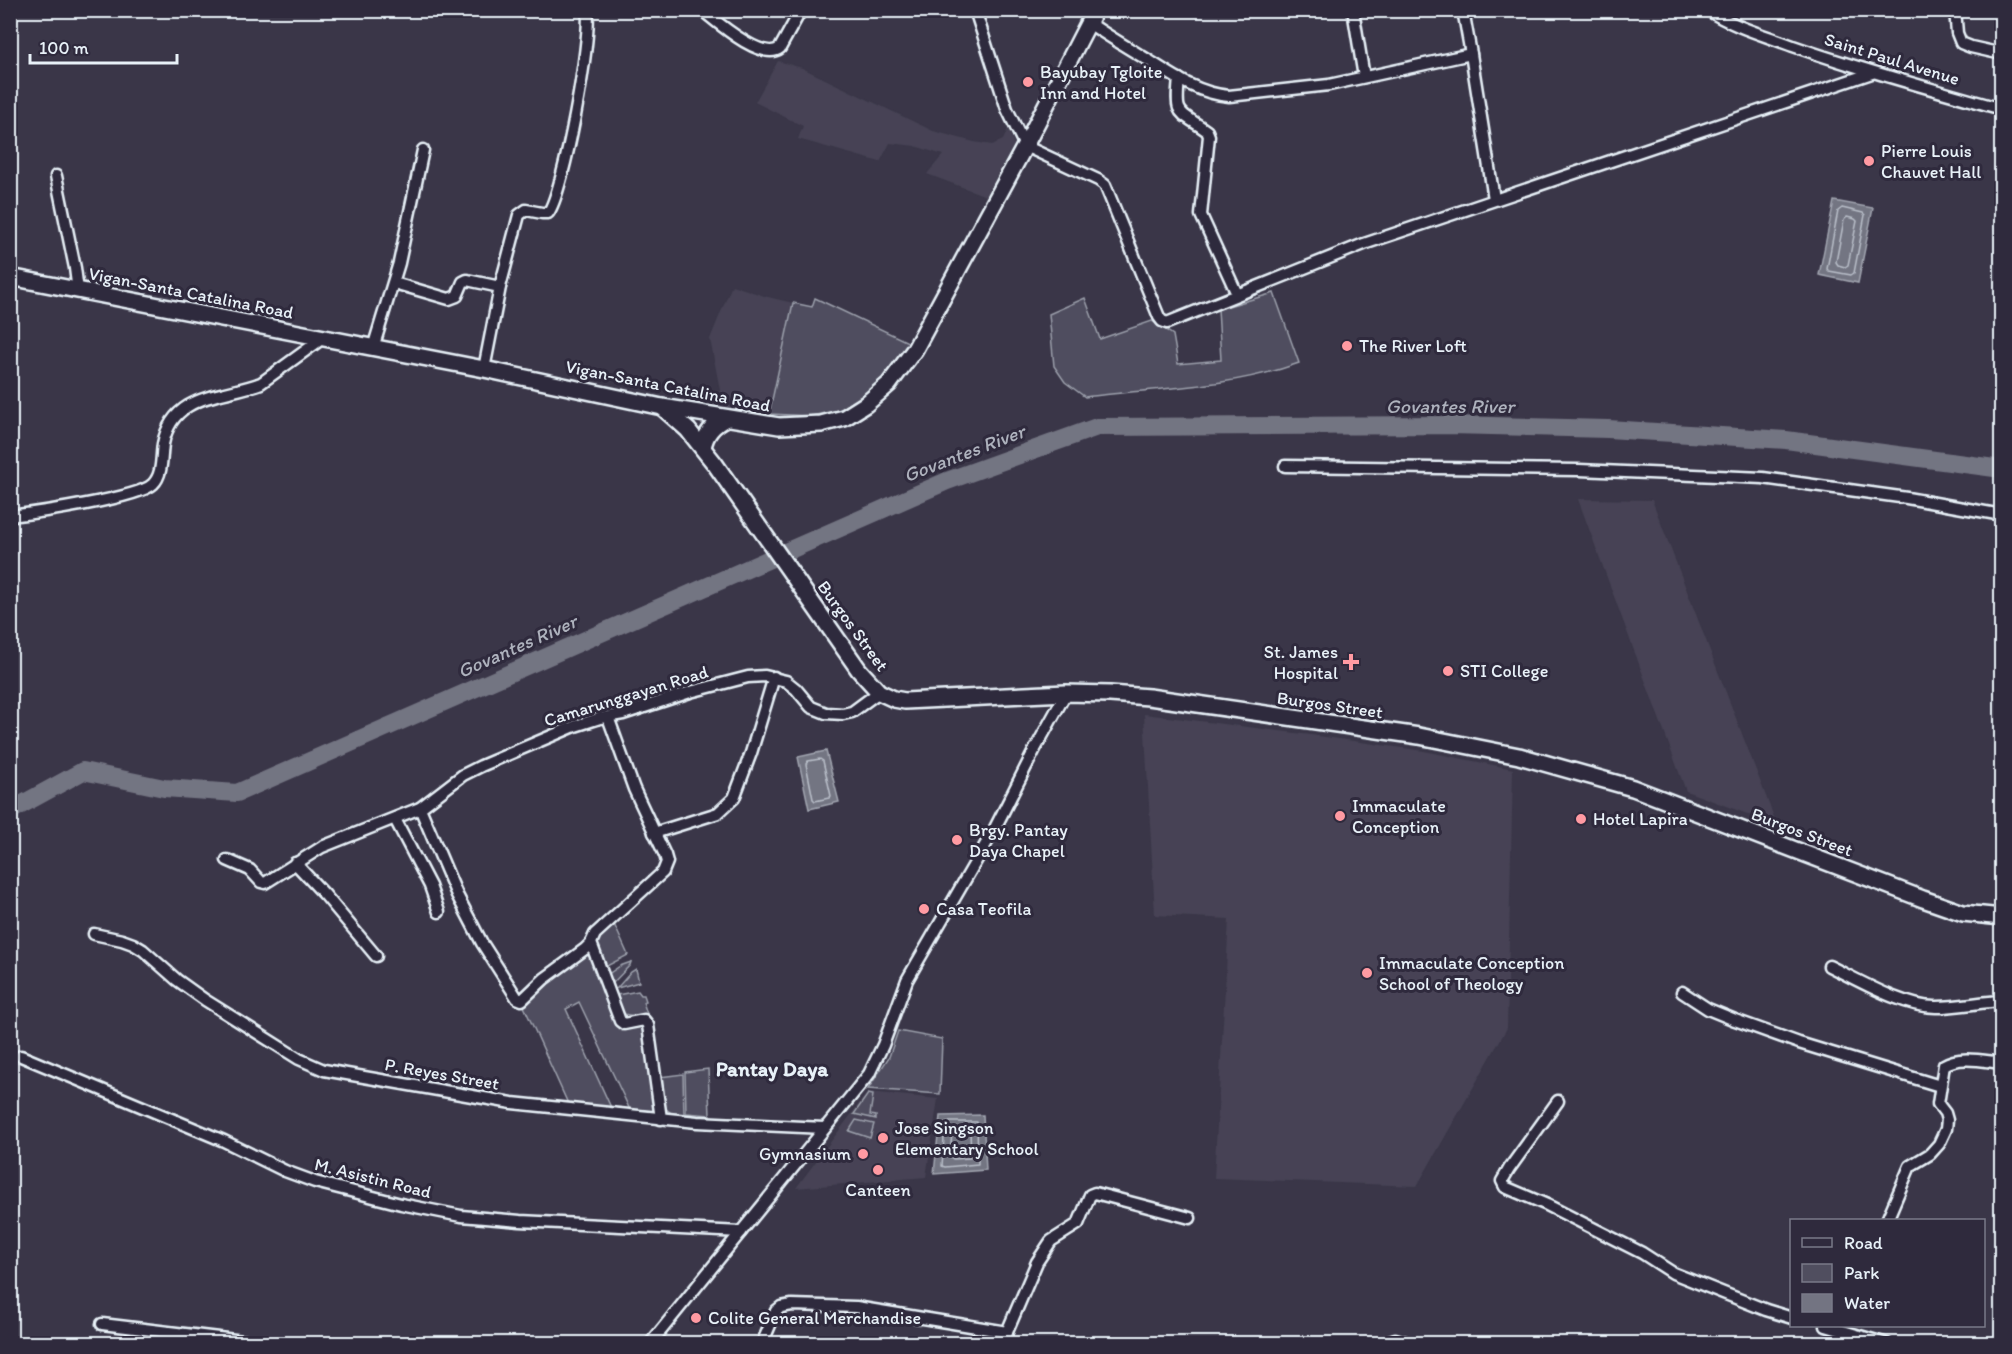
<svg xmlns="http://www.w3.org/2000/svg" width="2012" height="1354" font-family="Itim,sans-serif">
<style>
.built{fill:#464354}
.green{fill:#504e5f;stroke:#9ca0ac;stroke-width:1.5}
.water{fill:#737482;stroke:#a2a6b1;stroke-width:1.5}
.lines{fill:none;stroke-linecap:round;stroke-linejoin:round}
.shore{stroke:#b9bfc9;stroke-width:1.5}
.river{stroke:#737482;stroke-width:18}
.minor-casing{stroke:#e8f1f8;stroke-width:15}
.secondary-casing{stroke:#e8f1f8;stroke-width:20}
.minor{stroke:#2f2a3d;stroke-width:10}
.secondary{stroke:#2f2a3d;stroke-width:15}
.poi-dot{fill:#ff9aa2;stroke:#2f2a3d;stroke-width:2}
.labels{text-anchor:middle;stroke-width:6;stroke-linejoin:round;paint-order:stroke}
.street-label{font-size:18px;fill:#e8f1f8;stroke:#2f2a3d}
.poi-label{font-size:18px;fill:#e8f1f8;stroke:#2f2a3d;text-anchor:start}
.water-label{font-size:20px;font-style:italic;fill:#aeb2bd;stroke:#2f2a3d}
.quarter-label{font-size:21px;font-weight:bold;fill:#e8f1f8;stroke:#2f2a3d}
</style>
<rect width="100%" height="100%" fill="#3a3648"/>
<filter id="ink" filterUnits="userSpaceOnUse"><feTurbulence type="fractalNoise" baseFrequency=".0167" numOctaves="2"/><feDisplacementMap in="SourceGraphic" scale="12" xChannelSelector="R" yChannelSelector="G"/><feConvolveMatrix kernelMatrix="1 2 1 2 8 2 1 2 1" color-interpolation-filters="sRGB"/></filter>
<g filter="url(#ink)">
<!-- built -->
<g class="built">
<path d="M778,61L802,68L933,131L974,142L992,145L1003,140L1008,129L1014,144L986,196L927,174L943,155L915,146L890,143L880,162L798,139L803,126L755,102Z"/>
<path d="M732,285L764,296L793,303L769,414L715,407L720,390L710,339Z"/>
<path d="M1578,499L1652,500L1777,825L1686,791Z"/>
<path d="M1144,714L1311,735L1424,751L1513,769L1507,1028L1417,1186L1214,1178L1229,919L1155,915Z"/>
<path d="M868,1092L938,1099L926,1177L796,1188Z"/>
</g>
<!-- green -->
<g class="green">
<path d="M1274,293L1299,363C1231,388 1156,388 1085,397L1065,382L1054,366L1049,314L1085,298L1100,339L1152,321L1173,335L1178,364L1221,360L1218,309Z"/>
<path d="M815,298L910,343L888,377L850,407L812,416L769,414L793,303L812,307Z"/>
<path d="M614,924L628,955L605,967L595,943Z"/>
<path d="M588,951L620,1029L641,1024L644,1026L656,1114L631,1112L579,1002L566,1009L613,1112L570,1108L522,1002Z"/>
<path d="M631,962L630,965L611,985L607,975L620,966Z"/>
<path d="M636,969L639,982L617,988L631,972Z"/>
<path d="M638,991L641,995H644L646,1001L643,1002L648,1017C629,1012 623,1023 615,998L617,995Z"/>
<path d="M898,1031L942,1039L940,1094L868,1089L889,1057Z"/>
<path d="M708,1069L710,1115L686,1113L685,1072Z"/>
<path d="M683,1074L684,1116H675L665,1108L660,1077Z"/>
<path d="M868,1094L873,1095L870,1115L876,1116V1119L854,1114Z"/>
<path d="M856,1120L874,1124L870,1138L849,1131Z"/>
</g>
<!-- water -->
<g class="water">
<path d="M1834,201L1873,208L1858,283L1819,275Z"/>
<path d="M826,751L839,802L809,809L798,757Z"/>
<path d="M983,1115L986,1170L934,1174L940,1116Z"/>
</g>
<g class="lines">
<!-- shore -->
<g class="shore">
<path d="M1842,208L1863,213L1865,215L1854,273L1851,275L1829,271L1827,269L1838,211Z"/>
<path d="M1847,217L1855,219L1857,221L1848,265L1845,267L1838,265L1836,262L1844,220Z"/>
<path d="M820,759L823,761L831,796L829,798L815,801L813,799L806,764L808,761Z"/>
<path d="M948,1122H977L978,1164L945,1167L942,1166L945,1124Z"/>
<path d="M955,1129H967L970,1131L971,1155L970,1158L953,1159L950,1157L952,1132Z"/>
</g>
<!-- river -->
<path class="river" d="M10,811L83,771L164,788L237,793L947,481L1097,427L1450,425L1608,429L1786,440L2002,469"/>
<defs>
<g id="minor">
<path d="M702,10C717,22 762,62 780,48L801,10"/>
<path d="M975,10L1007,109L1025,146L1098,180L1105,185L1159,317L1162,321L1167,323L1364,244L1872,73"/>
<path d="M1353,10L1364,77"/>
<path d="M1463,10L1471,54"/>
<path d="M1708,10C1734,27 1764,35 1793,46C1862,70 1931,89 2002,109"/>
<path d="M1955,10L1957,33L1961,43L1971,47L2002,54"/>
<path d="M1089,23C1108,36 1128,48 1148,60C1173,76 1199,94 1229,96L1329,85L1471,54L1494,199"/>
<path d="M1179,79C1175,117 1178,110 1207,131L1209,136L1201,215L1237,294"/>
<path d="M56,176L75,268L78,291"/>
<path d="M394,283L449,299L457,296L463,282L467,280L500,287"/>
<path d="M373,348L399,263L423,150"/>
<path d="M484,369L500,287L519,215L526,210L542,213H548C563,195 593,34 587,10"/>
<path d="M1285,466L1579,470L1763,478L1907,498L2002,515"/>
<path d="M10,516C35,513 139,498 153,484C163,474 161,457 163,444C173,392 223,398 261,383L323,338"/>
<path d="M608,717L634,789L665,855L667,862L663,872L595,934L591,943L620,1021L624,1024L644,1020L648,1025L661,1119"/>
<path d="M420,808L457,895L482,943L517,998L522,1000L544,979L585,949L591,943"/>
<path d="M395,819L430,886L439,912"/>
<path d="M654,833L718,813L734,798L751,753L774,677"/>
<path d="M227,860L250,870L261,882L265,883L322,847L420,808L463,775L481,766L575,726L600,718L623,714L690,692L748,677L765,676L786,681L796,689L811,707L826,713L843,714L852,712L879,692"/>
<path d="M295,863L325,895L376,956"/>
<path d="M94,934L122,940L133,944L143,950L177,980L205,1000L299,1059L324,1070L512,1103L697,1122L824,1128"/>
<path d="M1829,966C1858,980 1905,1008 1937,1007C1958,1007 1980,1002 2002,1001"/>
<path d="M1682,992L1708,1009L1735,1020L1799,1043L1940,1086"/>
<path d="M21,1056L224,1141L285,1171L315,1182L401,1204L461,1216L520,1221L741,1232"/>
<path d="M1558,1101L1509,1169L1502,1181L1505,1187L1547,1205L1642,1253L1673,1273L1766,1310L1792,1318"/>
<path d="M1887,1220L1910,1166L1930,1154L1939,1144L1946,1129L1947,1120L1945,1113L1938,1104L1944,1065C1959,1055 1984,1061 2002,1063"/>
<path d="M102,1324L268,1344"/>
<path d="M1826,1326L1887,1344"/>
<path d="M650,1344L869,1074L883,1045L907,980L994,830L1034,751L1066,693"/>
<path d="M762,1344L776,1311L781,1307L792,1305L856,1307L1007,1332"/>
<path d="M1004,1344L1007,1332L1037,1262L1051,1241L1078,1224L1090,1195L1095,1193L1190,1218"/>
<path d="M1381,1344L1395,1339L1412,1344"/>
</g>
<g id="secondary">
<path d="M10,277L484,369L662,407L779,426L821,424L844,418L866,404L889,384L915,349L1025,146L1095,10"/>
<path d="M662,407L688,430L715,464L859,670L879,692L894,699L905,701L1066,693L1110,694L1149,697L1419,736L1519,756L1633,788L1923,899L1963,913L2002,917"/>
<path d="M703,448C705,433 714,424 727,418"/>
</g>
</defs>
<!-- minor casing -->
<use href="#minor" class="minor-casing"/>
<!-- secondary casing -->
<use href="#secondary" class="secondary-casing"/>
<!-- minor -->
<use href="#minor" class="minor"/>
<!-- secondary -->
<use href="#secondary" class="secondary"/>
</g>
</g>
<!-- markers -->
<g class="poi-dot">
<circle cx="1028" cy="82" r="6"/>
<circle cx="1869" cy="161" r="6"/>
<circle cx="1347" cy="346" r="6"/>
<path d="M1348 653h6v6h6v6h-6v6h-6v-6h-6v-6h6z"/>
<circle cx="1448" cy="671" r="6"/>
<circle cx="1340" cy="816" r="6"/>
<circle cx="1581" cy="819" r="6"/>
<circle cx="957" cy="840" r="6"/>
<circle cx="924" cy="909" r="6"/>
<circle cx="1367" cy="973" r="6"/>
<circle cx="883" cy="1138" r="6"/>
<circle cx="863" cy="1154" r="6"/>
<circle cx="878" cy="1170" r="6"/>
<circle cx="696" cy="1318" r="6"/>
</g>
<g class="labels">
<!-- street labels -->
<g class="street-label">
<text transform="translate(1892 59) rotate(17)" y="6">Saint Paul Avenue</text>
<text transform="translate(191 293) rotate(11)" y="6">Vigan-Santa Catalina Road</text>
<text transform="translate(668 386) rotate(11)" y="6">Vigan-Santa Catalina Road</text>
<text transform="translate(853 626) rotate(54)" y="6">Burgos Street</text>
<text transform="translate(626 696) rotate(-17)" y="6">Camarunggayan Road</text>
<text transform="translate(1330 705) rotate(8)" y="6">Burgos Street</text>
<text transform="translate(1802 832) rotate(21)" y="6">Burgos Street</text>
<text transform="translate(442 1074) rotate(10)" y="6">P. Reyes Street</text>
<text transform="translate(373 1178) rotate(14)" y="6">M. Asistin Road</text>
</g>
<!-- poi labels -->
<g class="poi-label">
<text x="1040" y="78">Bayubay Tgloite<tspan x="1040" dy="21">Inn and Hotel</tspan></text>
<text x="1881" y="157">Pierre Louis<tspan x="1881" dy="21">Chauvet Hall</tspan></text>
<text x="1359" y="352">The River Loft</text>
<text x="1338" y="658" text-anchor="end">St. James<tspan x="1338" dy="21">Hospital</tspan></text>
<text x="1460" y="677">STI College</text>
<text x="1352" y="812">Immaculate<tspan x="1352" dy="21">Conception</tspan></text>
<text x="1593" y="825">Hotel Lapira</text>
<text x="969" y="836">Brgy. Pantay<tspan x="969" dy="21">Daya Chapel</tspan></text>
<text x="936" y="915">Casa Teofila</text>
<text x="1379" y="969">Immaculate Conception<tspan x="1379" dy="21">School of Theology</tspan></text>
<text x="895" y="1134">Jose Singson<tspan x="895" dy="21">Elementary School</tspan></text>
<text x="851" y="1160" text-anchor="end">Gymnasium</text>
<text x="878" y="1196" text-anchor="middle">Canteen</text>
<text x="708" y="1324">Colite General Merchandise</text>
</g>
<!-- water labels -->
<g class="water-label">
<text x="1450" y="413">Govantes River</text>
<text transform="translate(964 453) rotate(-21)" y="7">Govantes River</text>
<text transform="translate(517 646) rotate(-24)" y="7">Govantes River</text>
</g>
<!-- quarter labels -->
<g class="quarter-label">
<text x="772" y="1076">Pantay Daya</text>
</g>
</g>
<!-- margin -->
<rect width="2012" height="1354" fill="none" stroke="#2f2a3d" stroke-width="36"/>
<rect x="18" y="18" width="1976" height="1318" fill="none" stroke="#e8f1f8" stroke-width="2" filter="url(#ink)"/>
<!-- legend -->
<rect x="1790" y="1219" width="195" height="108" fill="#2f2a3d" stroke="#797a88" stroke-width="1.5"/>
<rect x="1802" y="1238" width="30" height="9" fill="#2f2a3d" stroke="#797a88" stroke-width="1.5"/>
<text x="1844" y="1249" font-size="18" fill="#e8f1f8">Road</text>
<rect x="1802" y="1264" width="30" height="18" fill="#504e5f" stroke="#797a88" stroke-width="1.5"/>
<text x="1844" y="1279" font-size="18" fill="#e8f1f8">Park</text>
<rect x="1802" y="1294" width="30" height="18" fill="#737482" stroke="#797a88" stroke-width="1.5"/>
<text x="1844" y="1309" font-size="18" fill="#e8f1f8">Water</text>
<!-- scale -->
<path d="M30 54v9h147v-9" fill="none" stroke="#e8f1f8" stroke-width="3"/>
<text x="39" y="54" font-size="18" fill="#e8f1f8" stroke="#2f2a3d" stroke-width="4.5" paint-order="stroke">100 m</text>
</svg>
